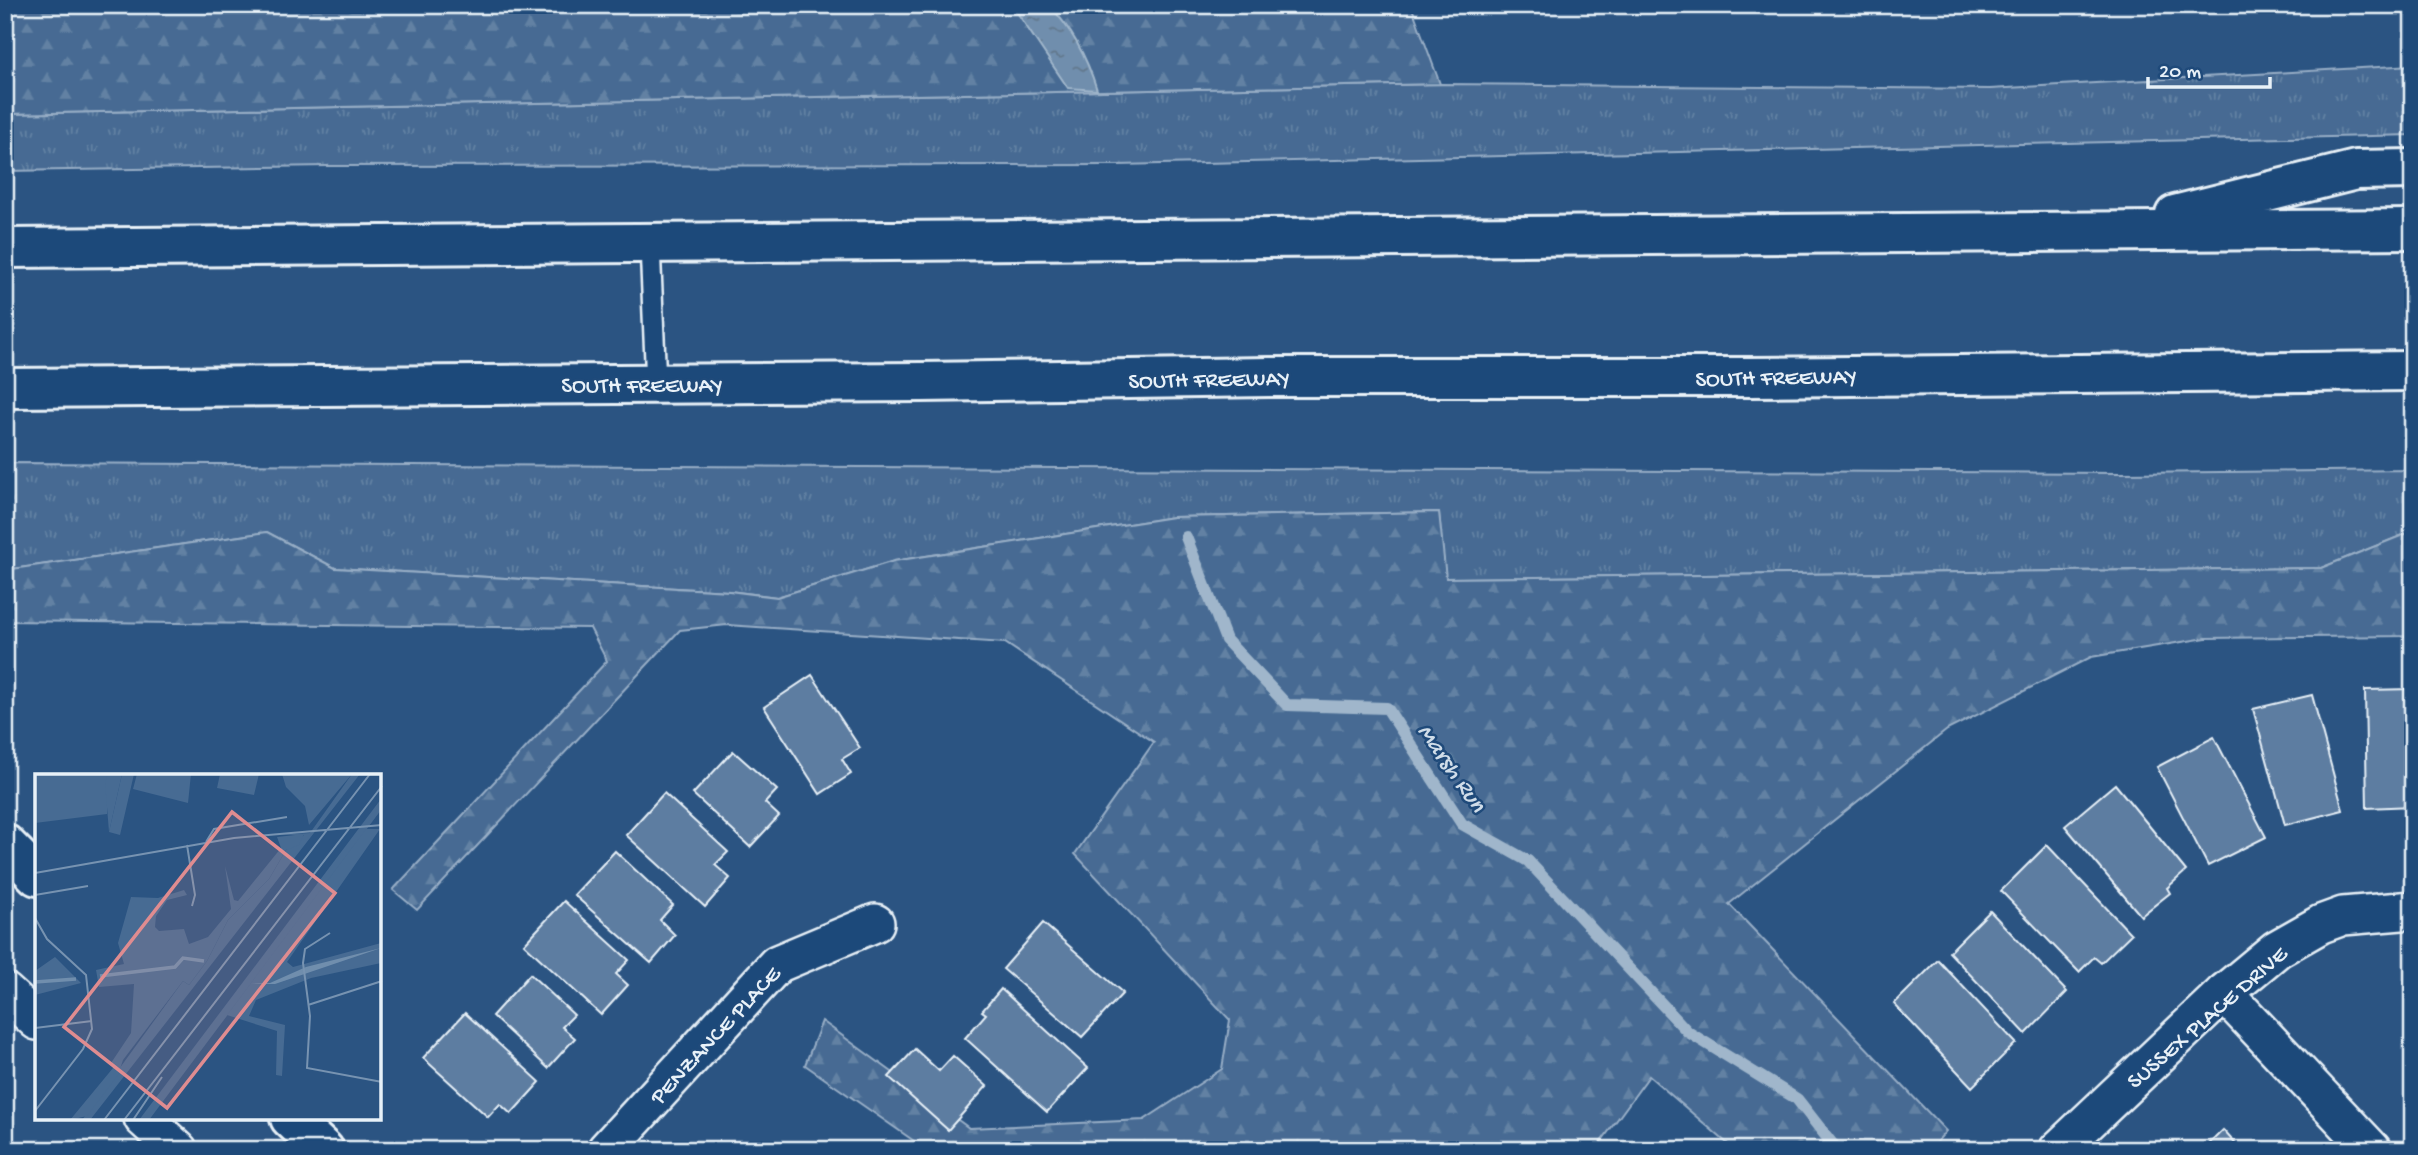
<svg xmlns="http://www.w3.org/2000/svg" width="2418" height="1155" font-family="'Gochi Hand',sans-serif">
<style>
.grass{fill:url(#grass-tufts);stroke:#98aec6;stroke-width:2}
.forest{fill:url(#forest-firs);stroke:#98aec6;stroke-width:2}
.water{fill:url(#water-ripples);stroke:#a0b6cb;stroke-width:2}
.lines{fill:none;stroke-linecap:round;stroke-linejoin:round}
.stream{stroke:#a0b6cb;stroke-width:12}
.building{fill:#5d7da1;stroke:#e8f1f8;stroke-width:2}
.service-casing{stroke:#e8f1f8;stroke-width:24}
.minor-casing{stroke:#e8f1f8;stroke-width:42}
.tertiary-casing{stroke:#e8f1f8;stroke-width:44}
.motorway-casing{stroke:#e8f1f8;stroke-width:44}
.service{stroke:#1f4a7a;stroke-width:19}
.minor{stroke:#1f4a7a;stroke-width:37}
.tertiary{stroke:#1f4a7a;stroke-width:38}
.motorway{stroke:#1f4a7a;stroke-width:38}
.labels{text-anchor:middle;stroke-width:5;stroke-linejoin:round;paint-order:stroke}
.street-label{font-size:23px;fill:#e8f1f8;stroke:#1f4a7a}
.water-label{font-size:24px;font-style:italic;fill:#d0dde9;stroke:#1f4a7a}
.inset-river{fill:none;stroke:#708ead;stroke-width:3.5}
.inset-road{fill:none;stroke:#7793b1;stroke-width:2}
.view{fill:#df8c90;fill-opacity:0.15;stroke:#df8c90;stroke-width:3.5}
.inset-edge{fill:none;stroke:#e8f1f8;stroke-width:3.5}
</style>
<defs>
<pattern id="grass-tufts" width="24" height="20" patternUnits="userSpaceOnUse" patternTransform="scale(1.75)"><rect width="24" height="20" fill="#476b93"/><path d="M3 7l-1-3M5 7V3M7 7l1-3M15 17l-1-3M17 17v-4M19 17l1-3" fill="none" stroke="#6281a3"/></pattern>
<pattern id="forest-firs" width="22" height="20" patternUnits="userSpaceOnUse" patternTransform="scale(1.75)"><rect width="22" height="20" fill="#476b93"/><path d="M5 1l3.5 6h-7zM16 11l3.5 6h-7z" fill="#6281a3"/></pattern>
<pattern id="water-ripples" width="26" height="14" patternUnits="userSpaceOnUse" patternTransform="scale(1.75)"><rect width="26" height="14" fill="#708ead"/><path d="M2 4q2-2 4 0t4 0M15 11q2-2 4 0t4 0" fill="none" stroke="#61768a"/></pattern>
</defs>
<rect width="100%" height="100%" fill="#2b5482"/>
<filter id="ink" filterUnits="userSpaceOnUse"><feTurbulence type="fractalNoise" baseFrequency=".0143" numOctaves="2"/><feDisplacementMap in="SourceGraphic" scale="14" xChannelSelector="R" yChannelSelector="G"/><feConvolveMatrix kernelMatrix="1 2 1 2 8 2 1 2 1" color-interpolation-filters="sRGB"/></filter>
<g filter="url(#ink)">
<!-- grass -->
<g class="grass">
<path d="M2413,65V135L1118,165L328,166L5,171V114L1440,84L1990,89Z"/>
<path d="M5,463L2122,473L2413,470V531L2321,568L1445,578L1439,512L1173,517L894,561L777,597L729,591L335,568L267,532L5,570Z"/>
</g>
<!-- forest -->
<g class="forest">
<path d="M1411,5L1440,84L5,114V6Z"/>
<path d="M1439,512L1446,578L2321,568L2413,531V632L2410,636L2206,638L2091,657L1947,730L1729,904L1946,1131L1930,1150H1735L1649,1076L1595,1150H927L805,1065L822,1021L969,1128L1144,1120L1222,1069L1230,1020L1075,854L1154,742L1005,643L727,625L680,630L417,910L393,890L607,661L590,628L5,621V570L267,532L335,568L729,591L777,597L894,561L1173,517Z"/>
</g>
<!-- water -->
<path class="water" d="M1012,5H1049C1073,30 1087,58 1097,90L1068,88Z"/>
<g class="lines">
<!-- stream -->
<path class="stream" d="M1186,537L1226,640L1287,705L1387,708L1462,824L1528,861L1688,1032L1797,1099L1837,1150"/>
</g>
<!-- building -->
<g class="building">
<path d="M812,675L860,748L842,759L851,774L820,794L764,707Z"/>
<path d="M2413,689V806L2367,808L2365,690Z"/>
<path d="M2312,695L2343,810L2285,825L2253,709Z"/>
<path d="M2214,737L2266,837L2208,866L2157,767Z"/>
<path d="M733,751L777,790L765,803L779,816L750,847L693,794Z"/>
<path d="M2115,784L2186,871L2167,888L2170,893L2141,916L2065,826Z"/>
<path d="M664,793L728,852L715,865L730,878L705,907L626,835Z"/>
<path d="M2047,845L2131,934L2101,963L2094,957L2079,972L2001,891Z"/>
<path d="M615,851L673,905L660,920L675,935L651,963L574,895Z"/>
<path d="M564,901L629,960L616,974L628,985L601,1015L524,944Z"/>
<path d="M1990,911L2067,992L2026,1034L1949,952Z"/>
<path d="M1043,923L1123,993L1082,1037L1003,969Z"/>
<path d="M1938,960L2016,1043L1972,1087L1894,1004Z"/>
<path d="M530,974L574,1015L562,1027L575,1038L548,1068L492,1016Z"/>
<path d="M1001,989L1088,1068L1047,1112L965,1038L986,1014L982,1011Z"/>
<path d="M465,1013L540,1082L511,1114L500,1104L488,1117L423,1058Z"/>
<path d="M915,1049L939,1071L953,1056L987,1086L948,1130L889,1077Z"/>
<path d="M2223,1130L2241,1150H2203Z"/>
</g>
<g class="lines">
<defs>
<path id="service" d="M650,245L656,384"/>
<g id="minor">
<path d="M5,992L37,1021"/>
<path d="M2224,993L2372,1150"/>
<path d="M143,1118L178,1150"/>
<path d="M606,1150L777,964L875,923"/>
<path d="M2058,1150L2224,993L2277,949L2321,924L2343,916L2413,910"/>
</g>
<g id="tertiary">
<path d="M5,844L37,876"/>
<path d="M290,1118L324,1150"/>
</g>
<g id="motorway">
<path d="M2175,215L2356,170L2413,169"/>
<path d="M5,248L2413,229"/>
<path d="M5,388L922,382L1269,377H1749L2413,371"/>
</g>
</defs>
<!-- service casing -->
<use href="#service" class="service-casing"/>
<!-- minor casing -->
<use href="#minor" class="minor-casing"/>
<!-- tertiary casing -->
<use href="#tertiary" class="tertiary-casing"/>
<!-- motorway casing -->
<use href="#motorway" class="motorway-casing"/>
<!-- service -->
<use href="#service" class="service"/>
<!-- minor -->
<use href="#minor" class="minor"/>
<!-- tertiary -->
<use href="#tertiary" class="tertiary"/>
<!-- motorway -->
<use href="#motorway" class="motorway"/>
</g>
</g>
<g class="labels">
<!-- street labels -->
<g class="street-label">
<text transform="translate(1776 376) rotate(-1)" y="8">SOUTH FREEWAY</text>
<text transform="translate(1209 378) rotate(-1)" y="8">SOUTH FREEWAY</text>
<text x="642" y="392">SOUTH FREEWAY</text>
<text transform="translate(2206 1016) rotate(-41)" y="8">SUSSEX PLACE DRIVE</text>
<text transform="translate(714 1034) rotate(-47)" y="8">PENZANCE PLACE</text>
</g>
<!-- water labels -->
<g class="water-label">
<text transform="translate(1453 767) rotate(55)" y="8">Marsh Run</text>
</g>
</g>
<!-- overview -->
<g transform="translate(35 774)">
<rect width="346" height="346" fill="#2b5482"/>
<path d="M0,0H73L72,40L0,49ZM87,0H99L85,61L74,58ZM102,0H156L153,29L98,15ZM185,0H224L219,21L182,14ZM317,0H325L55,346H47L148,207L154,211L172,187L193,146L234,105L251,76L269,61H241L275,59ZM346,25V36L114,346H104Z" fill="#476b93"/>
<path d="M73,0H87L74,58L70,8ZM247,0H317L274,51L270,32L251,13ZM331,55H345L252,188L258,193L346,169V189L276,204L221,226L214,242L250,251L247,302L241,301L242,257L192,241ZM269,60L264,71L251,76L234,105L193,146L172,187L154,211L148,207L88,286L83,301L52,342L35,346L78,294L76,289L96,259L99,210L64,213L61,196L89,190L83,169L96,123L123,124L149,116L152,121L132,126L121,142L120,153L124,157L149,155L154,170L173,163L196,135L190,92L199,126L203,127L246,74L242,63ZM20,183L46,209L0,221V197Z" fill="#476b93"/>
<path d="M346,174L240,210H215L235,209L271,193Z" fill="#708ead"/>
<path class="inset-river" d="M65,202L140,193L148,184L169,187M0,208L41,205"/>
<path class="inset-road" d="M171,68L179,55L252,43M152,71L160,121L157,132M0,99L199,64L347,51M0,121L53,112M0,144L12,165L51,201L57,255L48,275L0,337M295,159L270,175L268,189L275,242L272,294L347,308M273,231L347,207M0,254L57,247M69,346L335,0M89,346L347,12M98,346L127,303"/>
<path class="view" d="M197,38L300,119L132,334L29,253Z"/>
<rect width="346" height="346" class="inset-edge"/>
</g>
<!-- margin -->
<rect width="2418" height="1155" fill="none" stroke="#1f4a7a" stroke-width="28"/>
<rect x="14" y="14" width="2390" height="1127" fill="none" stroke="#e8f1f8" stroke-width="2.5" filter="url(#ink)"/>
<!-- scale -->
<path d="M2148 77v10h122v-10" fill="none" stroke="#e8f1f8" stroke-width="3.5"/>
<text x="2159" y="77" font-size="21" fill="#e8f1f8" stroke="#1f4a7a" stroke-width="5" paint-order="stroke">20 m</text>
</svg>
